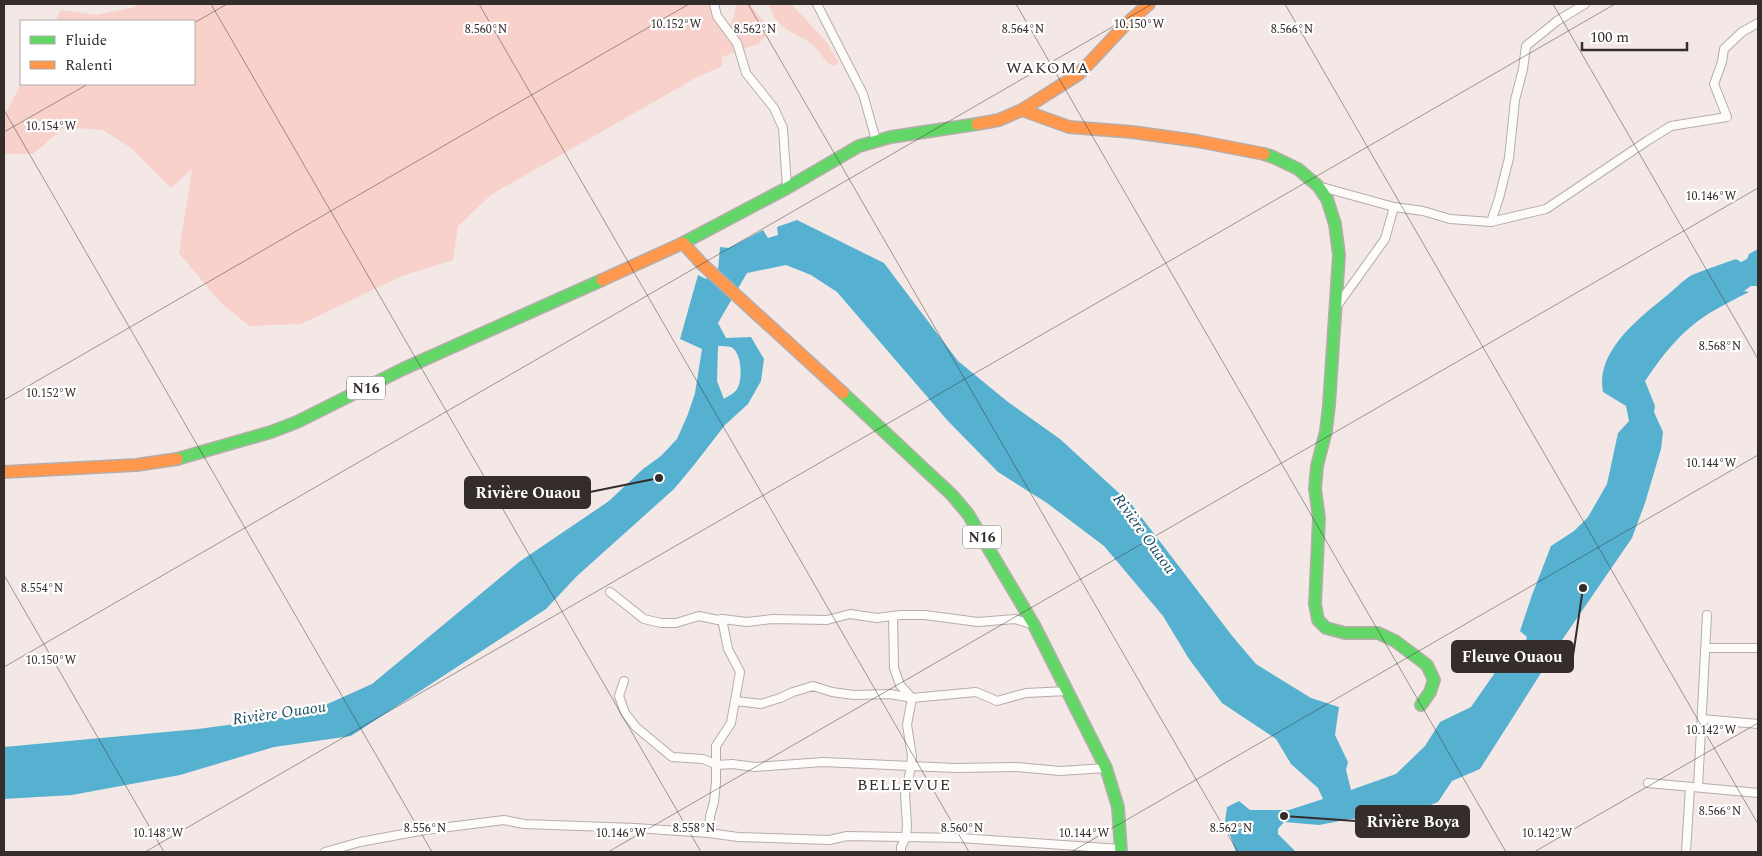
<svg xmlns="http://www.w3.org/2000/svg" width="1762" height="856" font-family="Spectral,serif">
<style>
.green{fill:#f8d2ca}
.water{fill:#56b1d1;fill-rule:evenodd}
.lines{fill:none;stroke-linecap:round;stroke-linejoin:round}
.street-casing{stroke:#b6adab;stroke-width:10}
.fast-casing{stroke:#b6adab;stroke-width:14}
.slow-casing{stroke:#b6adab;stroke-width:14}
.street{stroke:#fdfcfb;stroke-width:8}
.fast{stroke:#63d668;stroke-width:11}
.slow{stroke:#ff974d;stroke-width:11}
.ticks{fill:none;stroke:#342d2b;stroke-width:1;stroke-opacity:0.45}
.labels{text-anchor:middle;stroke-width:4.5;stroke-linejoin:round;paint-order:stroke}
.shield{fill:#fff;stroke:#716c6b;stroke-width:1}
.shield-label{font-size:14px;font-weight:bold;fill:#342d2b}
.neighbourhood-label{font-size:16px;letter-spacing:1px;fill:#342d2b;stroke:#fff}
.water-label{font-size:16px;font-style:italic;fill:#1c4c61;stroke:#fff}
.ticks-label{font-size:12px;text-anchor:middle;fill:#342d2b;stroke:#fff;stroke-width:4.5;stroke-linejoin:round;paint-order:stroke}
.leader{fill:none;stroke:#342d2b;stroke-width:2}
.callout-dot{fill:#342d2b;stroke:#fff;stroke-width:2}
.callout{fill:#342d2b;stroke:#342d2b;stroke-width:2}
.callout-label{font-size:16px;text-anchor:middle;font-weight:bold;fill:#fff}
</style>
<rect width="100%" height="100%" fill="#f3e8e5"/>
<!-- green -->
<g class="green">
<path d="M136,4H707L716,10L727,27C735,21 735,13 736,4H750L764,22L770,32L758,44L722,57V66L694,79L492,194L458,226L453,260L402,276L301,324L249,326L219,301L179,253L192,169L171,188L131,148L103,130L65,127L33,154H4V116L21,84H194V21H55L61,10L96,15L135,7Z"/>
<path d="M769,4H791L826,41L839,63L833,66C821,59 823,54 814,46C797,31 776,32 769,4Z"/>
</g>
<!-- water -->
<path class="water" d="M797,220L884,263L958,361L1008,402L1060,439L1132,505L1233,637L1256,664L1311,698L1339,707L1335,735L1348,762L1346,770L1351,790L1396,774L1425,746L1440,722L1471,707L1517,641L1526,640L1527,637L1520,631L1532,595L1551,546L1574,531L1588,517L1607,484L1618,433L1629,421L1626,406L1603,392C1595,352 1638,319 1665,297C1674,290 1683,280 1692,275C1706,269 1722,264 1736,259L1741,262L1747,259L1749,254L1758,249V286H1751L1744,291L1749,292C1735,299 1721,306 1708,314C1680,332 1663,355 1645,381L1655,406L1654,412L1663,432L1661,449L1645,503L1632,538L1562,640L1480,769L1452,781L1438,802L1404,816L1350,819L1319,825L1284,822L1278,829V834L1296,852H1236L1225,821L1227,807L1239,801L1250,810H1289L1323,799L1318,788L1291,764L1276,739L1222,703L1189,659L1163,616L1104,546L1047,503L998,472L948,421L837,292L811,275L786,265L747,273L718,323L726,338L751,337L764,359L761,381L748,404L725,425L694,465L674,489L577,576L546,609L351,736L274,747L180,775L72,795L4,799V747L198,729L303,715L372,684L519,562L609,501L643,469L661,456L677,439L688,414L695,393L702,349L680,339L698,275L706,279L718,271L720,247L729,248L763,230L768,238L778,235L777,227ZM718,346C722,346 727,346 731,347C742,352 743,380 737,389C735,393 728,396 724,399L717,381Z"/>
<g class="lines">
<defs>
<g id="street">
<path d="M714,4L717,16L737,43L746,73L774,108L783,128L787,188"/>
<path d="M817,4L863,94L876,140"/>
<path d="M1318,186L1394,207L1423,211L1450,219L1491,222L1546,209L1647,141L1671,126L1727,117L1714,84L1722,62L1724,49L1742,32L1758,23"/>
<path d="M1491,222L1499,198L1509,158L1515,100L1523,69L1526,46L1557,21L1585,4"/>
<path d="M1337,306L1385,239L1394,207"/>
<path d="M610,592L644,619L661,623H676L699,616L718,620L722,619L747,622L772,619L827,620L850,614L877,618L900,615H925L978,622L1015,619L1034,625"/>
<path d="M893,616L894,668L900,685L912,698L907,725L912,756L911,767L905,794L907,825L906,837L901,847V852"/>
<path d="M1706,648H1758"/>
<path d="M624,681L619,696L625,713L636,727L672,757L703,759L717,765L732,764L755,767L823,762L955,768L1017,767L1060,771L1106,768"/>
<path d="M736,701L761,704L780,698L793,692L813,686L832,692L854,695L890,694L912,698L976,692L997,701L1026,693L1068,691"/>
<path d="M1702,719L1758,724"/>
<path d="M1648,783L1758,793"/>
<path d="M1698,787L1707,615"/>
<path d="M709,833L710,816L714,802L716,782V746L731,723L740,672L728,649L722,619"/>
<path d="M325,852L360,842L425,830L504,820L524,824L635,828L709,833L738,837L829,840L847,836L961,838L1121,849"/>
<path d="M1686,852L1690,787"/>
</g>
<g id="fast">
<path d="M1264,154L1273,157L1298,169L1318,186L1327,199L1335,224L1339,255L1329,405L1326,431L1317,466L1315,489L1319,518L1315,604L1318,620L1326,628L1345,633H1378L1395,641L1427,665L1434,680L1430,692L1421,705"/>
<path d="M683,243L787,188L859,146L891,137L977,124"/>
<path d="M843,393L952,495L968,514L1034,625L1106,768L1118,807L1121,852"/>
<path d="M177,459L271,432L297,422L403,369L602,280"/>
</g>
<g id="slow">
<path d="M1022,110L1069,127L1132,132L1197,141L1264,154"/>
<path d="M977,124L999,120L1022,110L1079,74L1125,25L1149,4"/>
<path d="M602,280L683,243L701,263L843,393"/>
<path d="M4,472L136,465L177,459"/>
</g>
</defs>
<!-- street casing -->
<use href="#street" class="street-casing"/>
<!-- fast casing -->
<use href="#fast" class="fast-casing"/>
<!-- slow casing -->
<use href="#slow" class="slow-casing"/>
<!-- street -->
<use href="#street" class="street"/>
<!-- fast -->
<use href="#fast" class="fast"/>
<!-- slow -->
<use href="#slow" class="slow"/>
</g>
<!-- ticks -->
<path class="ticks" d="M211,4L701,852M479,4L969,852M748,4L1238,852M1016,4L1506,852M1285,4L1758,824M1553,4L1758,359M194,23L227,4M4,110L432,852M4,132L88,84M4,400L689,4M4,575L164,852M4,667L1152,4M145,852L1615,4M608,852L1758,188M1071,852L1758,455M1534,852L1758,723"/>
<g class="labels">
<!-- shield labels -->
<g class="shield">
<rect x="347" y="376.5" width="38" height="23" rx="4"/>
<rect x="963" y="525.5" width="38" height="23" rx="4"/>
</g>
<g class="shield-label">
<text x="366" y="393">N16</text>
<text x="982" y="542">N16</text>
</g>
<!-- neighbourhood labels -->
<g class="neighbourhood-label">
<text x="1048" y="73">WAKOMA</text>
<text x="904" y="790">BELLEVUE</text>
</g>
<!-- water labels -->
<g class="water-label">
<text transform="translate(1145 533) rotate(54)" y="6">Rivière Ouaou</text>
<text transform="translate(279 712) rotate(-8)" y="6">Rivière Ouaou</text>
</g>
</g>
<g class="ticks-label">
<text x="676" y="28">10.152°W</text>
<text x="1139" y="28">10.150°W</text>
<text x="486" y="33">8.560°N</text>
<text x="755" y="33">8.562°N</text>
<text x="1023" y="33">8.564°N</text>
<text x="1292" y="33">8.566°N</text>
<text x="51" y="130">10.154°W</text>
<text x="1711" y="200">10.146°W</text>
<text x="1720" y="350">8.568°N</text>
<text x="51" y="397">10.152°W</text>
<text x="1711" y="467">10.144°W</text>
<text x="42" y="592">8.554°N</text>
<text x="51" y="664">10.150°W</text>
<text x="1711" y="734">10.142°W</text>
<text x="1720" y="815">8.566°N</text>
<text x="425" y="832">8.556°N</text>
<text x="694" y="832">8.558°N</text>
<text x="962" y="832">8.560°N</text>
<text x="1231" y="832">8.562°N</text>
<text x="158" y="837">10.148°W</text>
<text x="621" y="837">10.146°W</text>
<text x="1084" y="837">10.144°W</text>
<text x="1547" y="837">10.142°W</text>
</g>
<!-- callouts -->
<path class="leader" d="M659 478L590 492M1583 588L1573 656M1284 816L1356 821"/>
<g class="callout-dot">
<circle cx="659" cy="478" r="5"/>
<circle cx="1583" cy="588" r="5"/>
<circle cx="1284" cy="816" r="5"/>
</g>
<g class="callout">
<rect x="465" y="477" width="125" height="31" rx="5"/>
<rect x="1452" y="641" width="121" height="31" rx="5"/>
<rect x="1356" y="806" width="113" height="31" rx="5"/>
</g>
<g class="callout-label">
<text x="528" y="498">Rivière Ouaou</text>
<text x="1512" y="662">Fleuve Ouaou</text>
<text x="1413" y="827">Rivière Boya</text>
</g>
<!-- border -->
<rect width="1762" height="856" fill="none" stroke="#342d2b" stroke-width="10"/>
<!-- legend -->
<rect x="20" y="20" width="175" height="65" fill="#ffffff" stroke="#aeabaa"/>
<rect x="30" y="36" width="25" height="8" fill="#63d668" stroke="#aeabaa"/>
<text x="65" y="45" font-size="15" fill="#342d2b">Fluide</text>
<rect x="30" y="61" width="25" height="8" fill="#ff974d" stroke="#aeabaa"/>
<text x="65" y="70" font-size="15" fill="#342d2b">Ralenti</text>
<!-- scale -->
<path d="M1582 42v8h105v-8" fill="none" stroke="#342d2b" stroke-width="2.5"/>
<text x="1590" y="42" font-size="15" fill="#342d2b" stroke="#ffffff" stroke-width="4" paint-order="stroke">100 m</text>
</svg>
